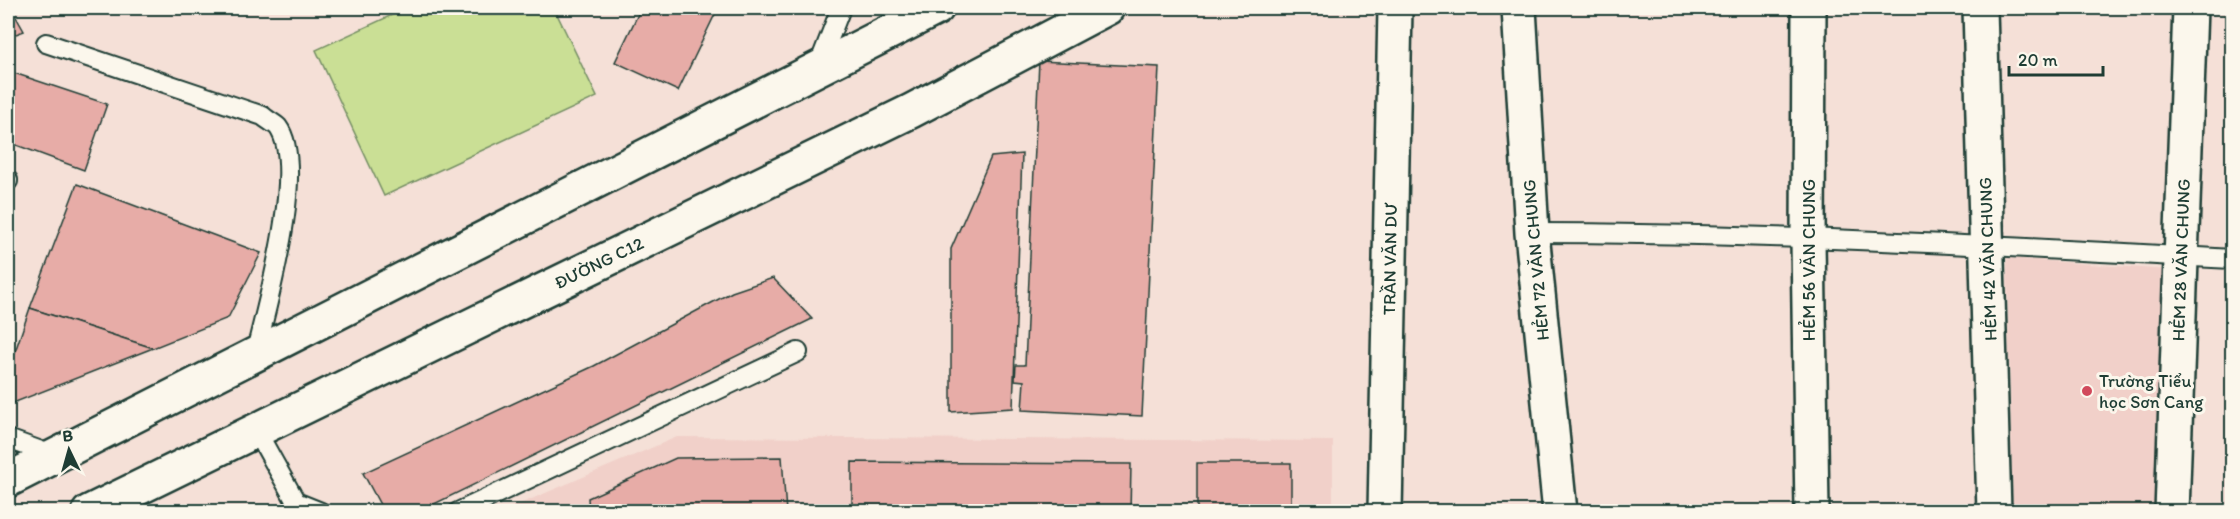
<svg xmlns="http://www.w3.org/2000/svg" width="2240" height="519" font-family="Itim,sans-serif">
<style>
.built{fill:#f1d0c9}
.green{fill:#cadf95;stroke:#748e64;stroke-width:1.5}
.building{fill:#e7aca7;stroke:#1f3d34;stroke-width:1.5}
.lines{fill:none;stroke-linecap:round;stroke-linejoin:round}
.service-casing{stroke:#1f3d34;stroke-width:22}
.minor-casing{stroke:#1f3d34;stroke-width:38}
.secondary-casing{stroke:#1f3d34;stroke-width:38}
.service{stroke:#fbf7ec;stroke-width:18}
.minor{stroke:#fbf7ec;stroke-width:33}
.secondary{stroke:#fbf7ec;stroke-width:33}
.poi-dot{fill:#d1495b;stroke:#fbf7ec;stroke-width:2}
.labels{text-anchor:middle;stroke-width:6;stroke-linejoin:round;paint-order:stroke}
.street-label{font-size:18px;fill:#1f3d34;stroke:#fbf7ec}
.poi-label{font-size:18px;fill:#1f3d34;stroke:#fbf7ec;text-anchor:start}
</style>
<rect width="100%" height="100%" fill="#f5e0d7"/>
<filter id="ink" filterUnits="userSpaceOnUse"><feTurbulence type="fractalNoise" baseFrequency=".0167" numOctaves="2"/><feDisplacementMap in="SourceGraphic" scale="12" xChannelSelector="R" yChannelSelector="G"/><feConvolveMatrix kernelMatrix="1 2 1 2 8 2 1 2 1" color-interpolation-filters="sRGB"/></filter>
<g filter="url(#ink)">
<!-- built -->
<g class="built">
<path d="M2007,258L2168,270L2159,511H2013Z"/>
<path d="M677,437L1333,441V511L501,512Z"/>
</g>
<!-- green -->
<path class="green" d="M407,8H554L597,97L384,196L316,50Z"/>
<!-- building -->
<g class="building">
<path d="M8,8H11L24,31L8,37Z"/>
<path d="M641,8H718L678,91L615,62Z"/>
<path d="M1039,61L1159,67L1142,416L1022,410L1024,381L1015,380L1016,365H1025Z"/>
<path d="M8,71L107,104L84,170L8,142Z"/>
<path d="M1022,154L1013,408L951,412V249L991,157Z"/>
<path d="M77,184L261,253L228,318L153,348L30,308Z"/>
<path d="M773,278L812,319L418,512H384L363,473L594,366L732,292Z"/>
<path d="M30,308L153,348L8,405V372Z"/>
<path d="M782,457L786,512H589L588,498L676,458Z"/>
<path d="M852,462L1131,464L1130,512H852Z"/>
<rect x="1197" y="463" width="94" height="49"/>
</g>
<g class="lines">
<defs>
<g id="service">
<path d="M46,43L263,116C267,120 274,123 278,127C307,166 266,308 255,355"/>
<path d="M818,67L841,8"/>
<path d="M8,181V180"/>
<path d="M1532,233C1765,233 1999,246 2232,259"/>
<path d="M256,430L296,502L321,512"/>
<path d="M8,439L55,456"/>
<path d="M458,512L798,352"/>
</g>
<g id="minor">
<path d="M1519,8L1532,233L1560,512"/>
<path d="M1809,8L1808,240L1812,512"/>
<path d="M1980,8L1994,512"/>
<path d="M1385,512L1395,8"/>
<path d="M2172,512L2190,8"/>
</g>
<g id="secondary">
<path d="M8,480L937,8"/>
<path d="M89,512L911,111L1107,8"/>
</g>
</defs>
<!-- service casing -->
<use href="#service" class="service-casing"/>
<!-- minor casing -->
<use href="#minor" class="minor-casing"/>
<!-- secondary casing -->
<use href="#secondary" class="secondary-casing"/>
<!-- service -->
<use href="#service" class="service"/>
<!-- minor -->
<use href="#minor" class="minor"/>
<!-- secondary -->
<use href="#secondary" class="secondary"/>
</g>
</g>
<!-- markers -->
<circle class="poi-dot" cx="2087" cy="391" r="6"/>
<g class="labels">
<!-- street labels -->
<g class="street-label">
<text transform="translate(1390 259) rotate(-89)" y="6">TRẦN VĂN DƯ</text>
<text transform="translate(1988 259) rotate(-92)" y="6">HẺM 42 VĂN CHUNG</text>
<text transform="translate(1536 260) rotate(-95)" y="6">HẺM 72 VĂN CHUNG</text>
<text transform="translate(1809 260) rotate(-90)" y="6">HẺM 56 VĂN CHUNG</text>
<text transform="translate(2181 260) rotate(-88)" y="6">HẺM 28 VĂN CHUNG</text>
<text transform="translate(599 263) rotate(-26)" y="6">ĐƯỜNG C12</text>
</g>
<!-- poi labels -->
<g class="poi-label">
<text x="2099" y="387">Trường Tiểu<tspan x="2099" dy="21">học Sơn Cang</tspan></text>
</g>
</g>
<!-- margin -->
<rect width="2240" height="519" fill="none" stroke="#fbf7ec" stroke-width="30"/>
<rect x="15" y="15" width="2210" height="489" fill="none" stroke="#1f3d34" stroke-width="2" filter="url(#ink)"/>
<!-- north arrow -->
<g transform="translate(69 450) rotate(355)" stroke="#fbf7ec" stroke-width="4.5" paint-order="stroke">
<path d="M0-4.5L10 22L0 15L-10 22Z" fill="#1f3d34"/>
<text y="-9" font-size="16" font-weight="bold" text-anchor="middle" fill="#1f3d34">B</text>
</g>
<!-- scale -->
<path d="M2009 66v9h94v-9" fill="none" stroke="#1f3d34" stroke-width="3"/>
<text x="2018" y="66" font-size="18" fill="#1f3d34" stroke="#fbf7ec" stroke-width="4.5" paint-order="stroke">20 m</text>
</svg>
